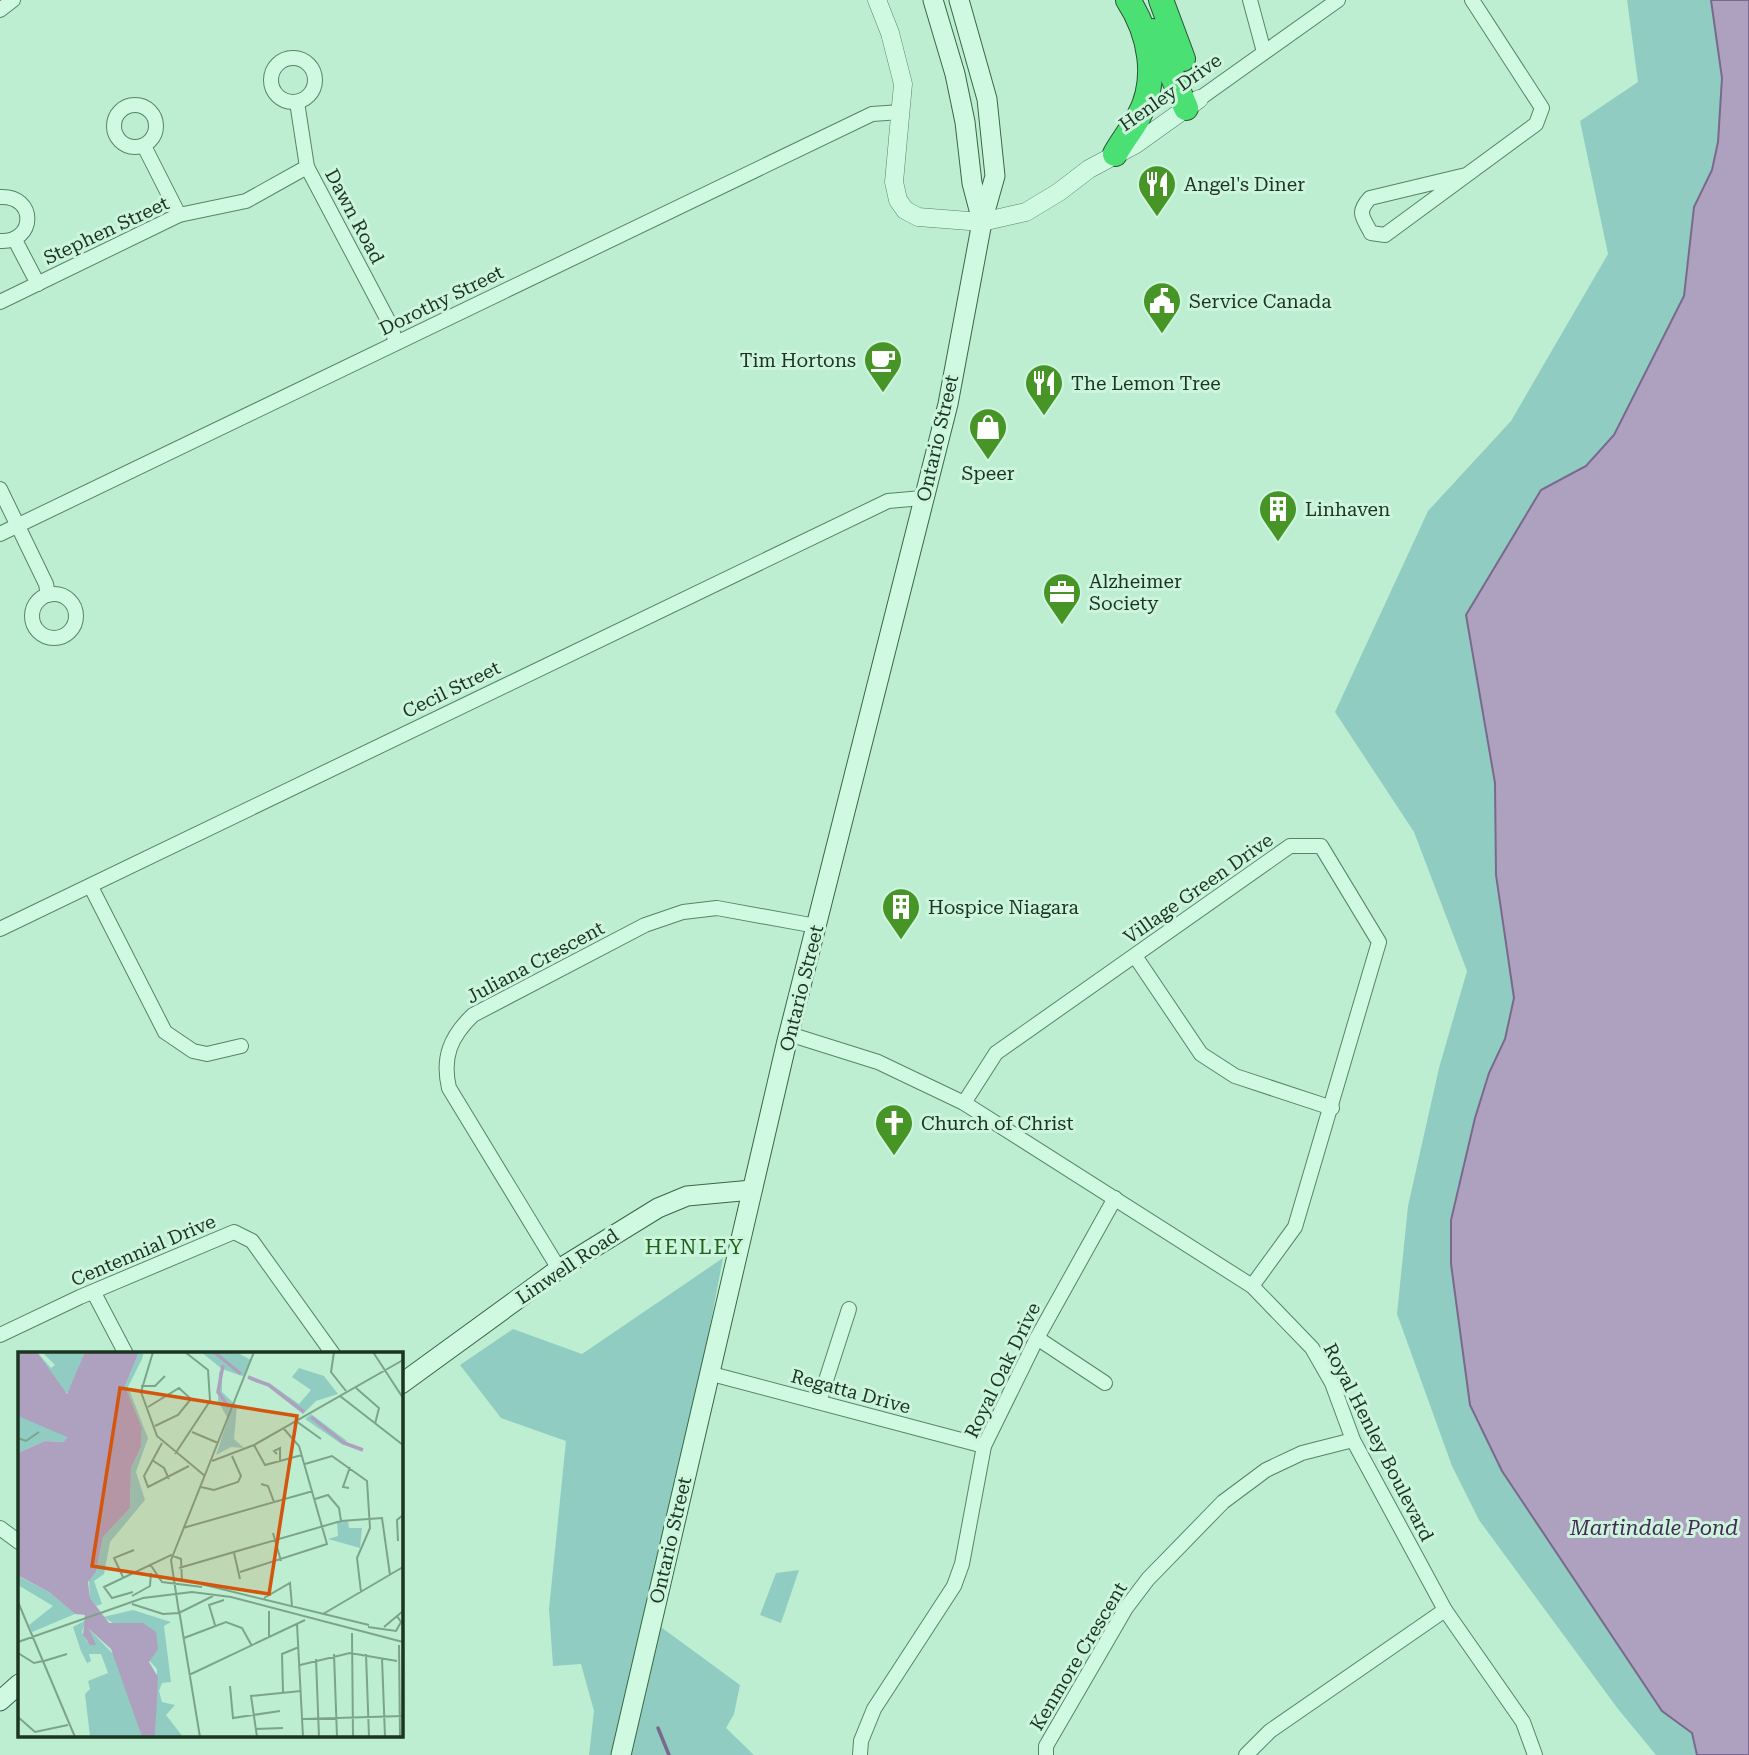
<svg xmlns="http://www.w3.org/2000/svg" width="1749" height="1755" font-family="'Roboto Serif',serif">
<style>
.green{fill:#91ccc2}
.water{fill:#aea1bf;stroke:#79698d;stroke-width:2}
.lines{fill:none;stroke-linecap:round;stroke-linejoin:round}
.stream{stroke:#79698d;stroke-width:3.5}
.minor-casing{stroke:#568662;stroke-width:16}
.tertiary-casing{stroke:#568662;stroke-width:19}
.secondary-casing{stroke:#3a6744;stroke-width:21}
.motorway-casing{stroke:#2b5332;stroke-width:26}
.minor{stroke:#d0f9e1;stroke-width:14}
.tertiary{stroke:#d0f9e1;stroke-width:18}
.secondary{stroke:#d0f9e1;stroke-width:19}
.motorway{stroke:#4be074;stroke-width:24}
.labels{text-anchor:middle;stroke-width:6;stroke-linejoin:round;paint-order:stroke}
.street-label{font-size:19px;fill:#1b3520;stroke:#cdf5de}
.poi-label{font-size:19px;fill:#1b3520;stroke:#cdf5de;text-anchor:start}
.neighbourhood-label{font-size:21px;letter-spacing:2px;fill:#20621a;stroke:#cdf5de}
.water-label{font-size:21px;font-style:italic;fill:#462a55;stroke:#cdf5de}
.inset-river{fill:none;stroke:#aea1bf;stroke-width:3.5}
.inset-road{fill:none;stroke:#7ca48a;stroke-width:2}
.view{fill:#d4550e;fill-opacity:0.15;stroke:#d4550e;stroke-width:3.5}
.inset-edge{fill:none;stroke:#1b3520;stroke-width:3.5}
</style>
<rect width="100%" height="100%" fill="#bdeed1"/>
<!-- green -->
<g class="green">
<path d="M1627,0H1711L1722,78L1718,142L1712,170L1694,207L1684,296L1614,435L1586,466L1541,490L1466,615L1495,783L1496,875L1514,998L1505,1039L1489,1073L1470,1406L1502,1471L1662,1711L1692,1733L1697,1755H1656L1618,1709L1479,1520L1452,1466L1397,1314L1408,1206L1439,1068L1467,971L1414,832L1335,712L1428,511L1511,421L1608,254L1580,121L1638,82Z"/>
<path d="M723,1258L654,1622L740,1685L734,1714L726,1728L754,1755H589L594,1711L581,1664L553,1666L549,1609L566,1441L501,1418L460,1365L513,1329L582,1354Z"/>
<path d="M799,1570L781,1623L760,1615L776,1573Z"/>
</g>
<!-- water -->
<path class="water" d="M1711,0H1749V1755H1697L1692,1733L1662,1711L1502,1471L1470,1405L1451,1264V1220L1475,1118L1489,1073L1505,1039L1514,998L1496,875L1495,783L1466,615L1541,490L1586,466L1614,435L1684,296L1694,207L1712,170L1718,142L1722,78Z"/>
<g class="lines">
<!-- stream -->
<path class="stream" d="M658,1728L669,1755"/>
<defs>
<g id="minor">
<path d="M1250,0L1264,52"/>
<path d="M0,10L13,0"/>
<circle cx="293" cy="80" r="22"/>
<path d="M1199,99L1338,0"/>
<path d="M297,102L307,167L391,326L396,343"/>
<circle cx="135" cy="126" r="21"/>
<path d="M144,146L179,215"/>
<path d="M1466,175L1370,198C1356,213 1363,217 1371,233L1385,235L1536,124L1542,108L1472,0"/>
<path d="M0,197C37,195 36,243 0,241"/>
<path d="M15,240L38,284"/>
<path d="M0,302L179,215L246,201L307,167"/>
<path d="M0,489L46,584L48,595"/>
<path d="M0,534L872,114L901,112"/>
<circle cx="54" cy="616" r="22"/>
<path d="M91,887L165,1032L193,1051L207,1054L241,1046"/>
<path d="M0,929L888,501L922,498"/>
<path d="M1135,956L1201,1054L1235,1076L1332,1108"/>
<path d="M789,1034L878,1062L964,1103L1252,1286L1312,1348L1332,1383L1353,1440L1445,1610L1523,1722L1535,1755"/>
<path d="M964,1103L996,1053L1290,846H1321L1379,942L1295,1227L1252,1286"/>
<path d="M559,1269L449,1088C442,1058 450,1037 473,1015L645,925L683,912L717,908L816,926"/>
<path d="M94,1293L126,1354"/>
<path d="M0,1335L80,1297L234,1232L252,1241L333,1354"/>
<path d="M1037,1338L1105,1383"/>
<path d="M708,1373L984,1446"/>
<path d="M819,1402L849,1309"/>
<path d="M0,1528L19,1542"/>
<path d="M860,1755L861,1741L874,1709L954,1586L962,1564L984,1446L1037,1338L1115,1198"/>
<path d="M1046,1755V1746L1126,1608L1148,1579L1223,1502L1266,1470L1302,1453L1353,1440"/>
<path d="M1246,1755L1270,1731L1445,1610"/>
</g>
<path id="tertiary" d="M877,0L890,33L903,84L894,182L898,200L905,210L918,217L982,222L1026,212L1059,192L1089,169L1136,144L1199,99"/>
<g id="secondary">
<path d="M933,0L955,74L965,122L972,183L982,221"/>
<path d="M401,1384L559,1269L658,1208L687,1196L752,1190"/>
<path d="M0,1701L19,1684"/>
<path d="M621,1755L787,1041L948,404L982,222L995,176L987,99L959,0"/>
</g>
<g id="motorway">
<path d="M1161,0L1183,59"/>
<path d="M1153,31L1186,108"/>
<path d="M1115,154C1122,141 1132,129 1139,116C1159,79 1150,34 1128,0"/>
</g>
</defs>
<!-- minor casing -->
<use href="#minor" class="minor-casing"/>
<!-- tertiary casing -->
<use href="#tertiary" class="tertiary-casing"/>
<!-- secondary casing -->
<use href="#secondary" class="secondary-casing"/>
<!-- motorway casing -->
<use href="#motorway" class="motorway-casing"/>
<!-- minor -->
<use href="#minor" class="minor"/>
<!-- tertiary -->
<use href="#tertiary" class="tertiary"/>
<!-- secondary -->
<use href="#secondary" class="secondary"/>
<!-- motorway -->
<use href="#motorway" class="motorway"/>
</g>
<!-- icons -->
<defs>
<symbol id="restaurant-pin" viewBox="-11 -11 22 30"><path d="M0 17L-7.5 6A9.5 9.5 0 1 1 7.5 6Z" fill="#469526" stroke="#cdf5de"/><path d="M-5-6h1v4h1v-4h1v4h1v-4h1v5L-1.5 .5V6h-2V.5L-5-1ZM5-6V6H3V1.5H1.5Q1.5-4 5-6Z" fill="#fff"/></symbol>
<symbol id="civic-pin" viewBox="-11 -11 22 30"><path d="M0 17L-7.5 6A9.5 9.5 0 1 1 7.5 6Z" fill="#469526" stroke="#cdf5de"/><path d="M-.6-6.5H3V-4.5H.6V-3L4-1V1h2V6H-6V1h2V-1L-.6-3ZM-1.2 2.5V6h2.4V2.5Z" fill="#fff"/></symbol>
<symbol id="cafe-pin" viewBox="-11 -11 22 30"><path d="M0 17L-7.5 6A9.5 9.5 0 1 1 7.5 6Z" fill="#469526" stroke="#cdf5de"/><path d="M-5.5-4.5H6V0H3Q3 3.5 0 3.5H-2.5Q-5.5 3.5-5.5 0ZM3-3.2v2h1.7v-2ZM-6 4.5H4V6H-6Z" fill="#fff"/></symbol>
<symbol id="shop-pin" viewBox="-11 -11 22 30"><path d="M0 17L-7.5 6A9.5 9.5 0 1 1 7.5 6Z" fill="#469526" stroke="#cdf5de"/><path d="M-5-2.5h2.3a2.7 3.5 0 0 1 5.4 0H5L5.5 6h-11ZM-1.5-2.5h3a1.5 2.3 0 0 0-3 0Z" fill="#fff"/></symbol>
<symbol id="building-pin" viewBox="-11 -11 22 30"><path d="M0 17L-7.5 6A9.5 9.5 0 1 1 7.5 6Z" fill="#469526" stroke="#cdf5de"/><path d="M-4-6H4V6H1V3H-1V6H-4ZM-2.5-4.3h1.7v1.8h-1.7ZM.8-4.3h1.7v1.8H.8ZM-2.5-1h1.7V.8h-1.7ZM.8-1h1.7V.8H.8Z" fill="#fff"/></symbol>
<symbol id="office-pin" viewBox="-11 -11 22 30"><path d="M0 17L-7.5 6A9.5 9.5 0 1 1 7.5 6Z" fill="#469526" stroke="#cdf5de"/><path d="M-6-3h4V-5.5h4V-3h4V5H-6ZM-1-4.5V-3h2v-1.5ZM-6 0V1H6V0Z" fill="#fff"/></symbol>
<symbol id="church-pin" viewBox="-11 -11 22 30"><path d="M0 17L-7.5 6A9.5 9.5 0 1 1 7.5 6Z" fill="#469526" stroke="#cdf5de"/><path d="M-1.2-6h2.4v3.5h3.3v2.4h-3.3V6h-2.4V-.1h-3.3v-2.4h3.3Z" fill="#fff"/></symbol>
</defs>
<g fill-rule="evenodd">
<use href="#restaurant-pin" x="1135" y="162" width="44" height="60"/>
<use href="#civic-pin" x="1140" y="279" width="44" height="60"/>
<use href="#cafe-pin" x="861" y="338" width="44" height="60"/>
<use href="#restaurant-pin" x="1022" y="361" width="44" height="60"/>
<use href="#shop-pin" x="966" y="405" width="44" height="60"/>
<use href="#building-pin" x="1256" y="487" width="44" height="60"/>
<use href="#office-pin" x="1040" y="570" width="44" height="60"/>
<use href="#building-pin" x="879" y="885" width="44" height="60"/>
<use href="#church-pin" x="872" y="1101" width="44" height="60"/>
</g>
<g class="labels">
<!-- street labels -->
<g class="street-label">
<text transform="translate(1170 92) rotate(-35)" y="7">Henley Drive</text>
<text transform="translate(355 216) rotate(62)" y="7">Dawn Road</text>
<text transform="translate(106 230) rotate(-25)" y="7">Stephen Street</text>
<text transform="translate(441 300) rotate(-26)" y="7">Dorothy Street</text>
<text transform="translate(937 438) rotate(-77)" y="7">Ontario Street</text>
<text transform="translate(451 689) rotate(-26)" y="7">Cecil Street</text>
<text transform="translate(1198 888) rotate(-35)" y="7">Village Green Drive</text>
<text transform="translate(535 962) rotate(-28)" y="7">Juliana Crescent</text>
<text transform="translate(801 988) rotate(-76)" y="7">Ontario Street</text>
<text transform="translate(143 1250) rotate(-23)" y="7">Centennial Drive</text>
<text transform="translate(567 1266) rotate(-34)" y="7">Linwell Road</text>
<text transform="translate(1002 1370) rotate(-64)" y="7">Royal Oak Drive</text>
<text transform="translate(851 1391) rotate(15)" y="7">Regatta Drive</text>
<text transform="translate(1379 1442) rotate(63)" y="7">Royal Henley Boulevard</text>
<text transform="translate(670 1540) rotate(-77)" y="7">Ontario Street</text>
<text transform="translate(1078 1656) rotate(-59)" y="7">Kenmore Crescent</text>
</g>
<!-- poi labels -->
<g class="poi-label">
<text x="1184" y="191">Angel's Diner</text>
<text x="1189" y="308">Service Canada</text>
<text x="856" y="367" text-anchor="end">Tim Hortons</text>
<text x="1071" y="390">The Lemon Tree</text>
<text x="988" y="480" text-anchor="middle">Speer</text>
<text x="1305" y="516">Linhaven</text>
<text x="1089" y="588">Alzheimer<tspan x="1089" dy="22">Society</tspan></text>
<text x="928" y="914">Hospice Niagara</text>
<text x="921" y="1130">Church of Christ</text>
</g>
<!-- neighbourhood labels -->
<g class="neighbourhood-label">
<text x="695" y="1254">HENLEY</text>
</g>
<!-- water labels -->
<g class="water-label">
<text x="1654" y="1535">Martindale Pond</text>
</g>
</g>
<!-- overview -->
<g transform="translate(18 1352)">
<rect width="385" height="385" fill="#bdeed1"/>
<path d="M19,0L33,16L37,13L24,0H67L52,41L46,40ZM121,0H126L124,7L110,35L130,86L118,120L127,148L92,190L86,222L76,229L84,252L78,254L72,246L71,228L78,220L85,185L112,156L113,116L123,95L124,76L107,34ZM183,0H218L233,8L227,25L204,17ZM281,16L306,24L320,42L298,49L285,62L249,34L231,28L251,31L281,52L293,38L274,25ZM201,20L204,21V40L219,54L216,87L226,96L213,95L198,103L210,67L200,49ZM293,62L329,89L325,93L287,67ZM0,64L30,74L49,84L47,90L27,89L0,101ZM330,169L331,176H344L342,196L310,187L320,184L319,170ZM0,224L31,240L57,262L14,280L11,273L35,254L0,233ZM115,258L153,270L146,274L153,330L144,331L141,339L144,350L157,353L148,363L165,385H137L139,317L100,274L85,265ZM68,268L64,280L69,290L74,288L71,277L98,305L124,385H72L67,342L72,337L70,329L90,321L83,302H71L73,309L69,311L63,299L55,275Z" fill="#91ccc2"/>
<path d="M0,0H19L49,42L67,0H121L107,34L124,76L123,95L113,116L112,156L85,185L78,220L70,230L72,246L91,271H125L138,280L140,297L131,310L140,325L137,385H124L93,297L71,277L78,293H72L65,283L67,263L57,262L31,240L1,224L0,101L27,89L46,90L49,85L0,64Z" fill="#aea1bf"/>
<path class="inset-river" d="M196,0L223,22M205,13L200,40L211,55M230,25L251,33L286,60M293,65L326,91L345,98"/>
<path class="inset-road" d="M135,0L123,40L139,84L187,124M316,0L313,20L328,39M355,0L385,46M123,34H137L147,24M338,36L361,56L357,72M322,44L385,93M130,55L161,36L173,47L160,63L137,74M278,69L303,87M174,80L200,91M0,86L8,89L21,80M144,91L126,124L130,135L171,114M236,93L247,113L284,103M157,102L192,49L190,18L167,0M259,102L256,99L262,96V109M134,108L146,116L151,127M194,109L236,93L385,8M287,112L314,104L349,129L352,176L339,206L343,240M243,132L250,134L256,150M183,135L196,138L220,130L223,124L214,104M331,136L325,135L332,115M297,147L310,143L321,156L323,169M165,176L295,139M255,181L263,209M380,189L379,168L385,163M216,201L222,227M132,212L144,230L184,235M161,216L323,169L364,166L372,223M222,220L309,192L281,94L266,77M105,225L96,206L116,198M183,232L351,273M115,240L94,246L86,235L153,203L163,207L164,230M114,244L132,234L133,221M246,246L272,231L274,254M0,250L57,385M114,252L145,262L161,261L195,244M161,258L182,385M251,259V286M161,261L153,208L236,0M305,262L385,215M279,272L285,385M197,273L191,253L206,248M350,275L378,279L383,270L379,264M366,275L385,259M334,281L335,385M166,286L208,270L224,276L234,294M0,290L125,246L174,240L213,245L385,290M381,293L382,385M0,301L16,311L25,309M316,302L319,385M348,302L351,385M364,306L367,385M298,307L301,385M26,309L49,302M282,313L332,301L379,309M171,323L287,268M212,334L215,366L262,359M265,340L264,302L281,295M0,365L17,380L50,373M285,367L385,364M237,377L265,376M239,385L233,344L283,339"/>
<path class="view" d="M102,36L279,64L251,242L74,214Z"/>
<rect width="385" height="385" class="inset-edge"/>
</g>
</svg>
